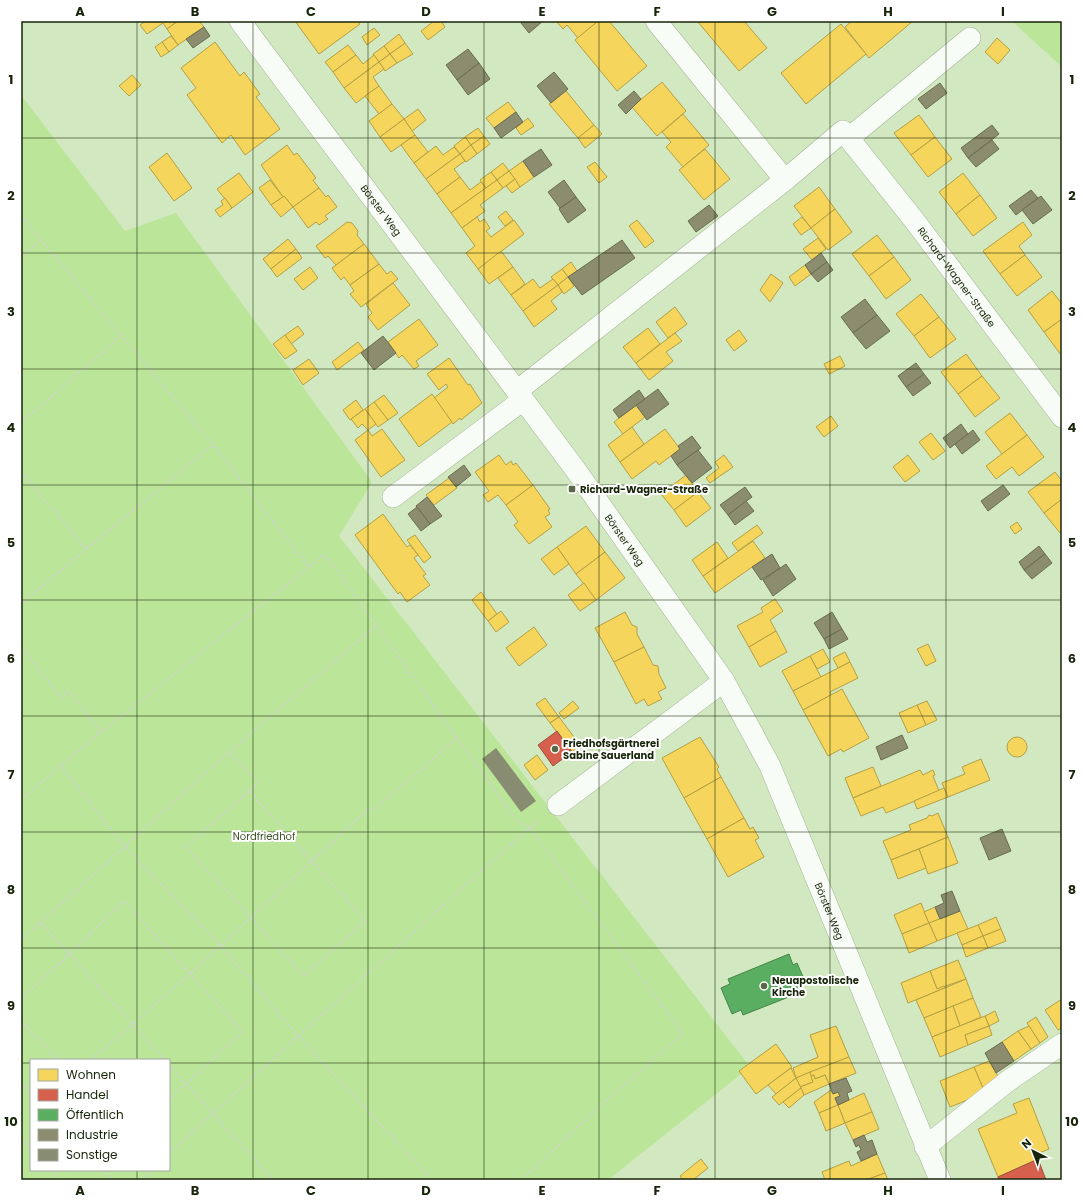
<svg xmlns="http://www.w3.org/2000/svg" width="1083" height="1201" font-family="Poppins,sans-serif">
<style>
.green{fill:#bbe598;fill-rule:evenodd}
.homes{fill:#f6d55c;stroke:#b3a043}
.shops{fill:#d6604d;stroke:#9d4e39}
.public{fill:#5aae61;stroke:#468547}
.industry{fill:#8c8c6e;stroke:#696d50}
.building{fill:#888c70}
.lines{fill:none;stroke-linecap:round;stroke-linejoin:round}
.street-casing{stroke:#a3b495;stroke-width:22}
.path{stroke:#cfd6ca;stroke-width:2.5;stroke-dasharray:2 3;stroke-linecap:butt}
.street{stroke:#f8fcf6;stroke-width:21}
.grid{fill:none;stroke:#172509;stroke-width:1;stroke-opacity:0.55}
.poi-dot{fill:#586949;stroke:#fff;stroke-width:1.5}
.labels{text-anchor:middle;stroke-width:4;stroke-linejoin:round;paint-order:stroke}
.street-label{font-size:10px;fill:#172509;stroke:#fff}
.poi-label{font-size:10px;font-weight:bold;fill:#172509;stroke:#fff;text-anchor:start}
.park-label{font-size:10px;fill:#3a5324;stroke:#fff}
.neatline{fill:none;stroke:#172509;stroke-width:1.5}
.grid-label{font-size:13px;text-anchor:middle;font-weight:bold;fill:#172509}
</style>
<rect width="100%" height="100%" fill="#d2e8c1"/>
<!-- green -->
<g class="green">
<path d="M1012,21H1062V67Z"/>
<path d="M21,95L125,231L176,213L372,482L339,536L750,1067L608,1180H21ZM31,1060H169V1170H31Z"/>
</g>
<!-- homes -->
<g class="homes">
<path d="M146,21H178L167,29L163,23L147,34L140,25Z"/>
<path d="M178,21H199L204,27L178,45L167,29Z"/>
<path d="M295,21H357L360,24L319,54Z"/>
<path d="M434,21H441L445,27L428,40L421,31Z"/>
<path d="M556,21H598L578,38L567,25L563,29Z"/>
<path d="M598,21H609L647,66L617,91L575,40Z"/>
<path d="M744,21L767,48L739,71L698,22Z"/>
<path d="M852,21H913L869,58L845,27Z"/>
<path d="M841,24L866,54L806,104L781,73Z"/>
<path d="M374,28L380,35L367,45L362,37Z"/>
<path d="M399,34L405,43L390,54L384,46Z"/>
<path d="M171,36L178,45L169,52L162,42Z"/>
<path d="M997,38L1010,50L998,64L985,52Z"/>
<path d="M162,42L169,52L161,57L155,47Z"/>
<path d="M215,42L240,76L244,72L260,94L256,97L280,129L245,155L231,135L222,143L187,95L196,88L181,68Z"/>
<path d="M405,43L413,54L397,63L390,54Z"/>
<path d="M348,45L356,55L333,72L325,62Z"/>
<path d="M384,46L390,54L379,62L373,54Z"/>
<path d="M390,54L397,63L385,71L379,62Z"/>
<path d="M356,55L363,64L374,55L379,62L344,88L333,72Z"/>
<path d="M379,62L384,69L373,77L379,86L356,103L344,88Z"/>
<path d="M132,75L141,85L129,96L119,86Z"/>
<path d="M662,82L686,111L657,136L632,107Z"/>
<path d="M379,86L392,104L379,114L365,96Z"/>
<path d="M566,91L594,125L578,138L549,104Z"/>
<path d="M508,102L516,112L494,128L486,118Z"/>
<path d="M392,104L404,119L380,137L369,121Z"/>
<path d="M418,109L426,120L412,131L404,119Z"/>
<path d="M683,114L709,145L683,167L666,147L671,142L662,132Z"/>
<path d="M919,115L935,137L911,155L894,133Z"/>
<path d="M528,118L534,126L521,135L516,128Z"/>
<path d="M404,119L415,135L391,152L380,137Z"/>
<path d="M594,125L602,134L585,148L578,138Z"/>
<path d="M478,128L484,136L471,145L465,137Z"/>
<path d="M415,135L428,152L414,163L401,145Z"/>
<path d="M484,136L490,144L477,154L471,145Z"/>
<path d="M465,137L471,145L460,154L454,146Z"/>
<path d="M935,137L952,159L928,177L911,155Z"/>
<path d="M287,145L294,155L297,153L316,178L313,180L319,188L293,207L284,196L283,197L261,165Z"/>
<path d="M471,145L477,154L466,162L460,154Z"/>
<path d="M436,146L443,155L454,147L460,154L426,179L414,163Z"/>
<path d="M705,149L730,179L704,200L679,170Z"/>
<path d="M167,153L192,188L174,201L149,167Z"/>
<path d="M460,154L465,161L454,169L460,177L437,194L426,179Z"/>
<path d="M523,161L534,177L520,187L509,171Z"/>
<path d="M595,162L607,177L599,183L587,167Z"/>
<path d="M503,163L509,171L497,180L491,172Z"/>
<path d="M509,171L515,179L503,188L497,180Z"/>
<path d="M491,172L497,180L486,188L480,180Z"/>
<path d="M239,173L253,192L232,208L217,189Z"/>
<path d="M963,173L980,195L956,214L939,192Z"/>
<path d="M460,177L470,190L481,182L486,188L451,213L437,194Z"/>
<path d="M515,179L520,187L512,193L506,186Z"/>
<path d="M270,180L283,197L271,205L259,188Z"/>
<path d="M497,180L503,188L480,205L485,211L462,228L451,213Z"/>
<path d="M819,187L835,209L811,228L794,206Z"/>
<path d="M319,188L326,197L328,195L337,207L325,216L328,219L319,225L316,222L308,228L293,207Z"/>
<path d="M980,195L997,218L973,236L956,214Z"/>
<path d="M284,196L293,207L281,217L271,205Z"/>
<path d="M225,198L232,208L220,217L215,210L223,205L221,201Z"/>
<path d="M835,209L852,232L828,250L811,228Z"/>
<path d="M506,211L513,220L505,226L498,217Z"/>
<path d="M477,217L480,222L484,219L490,228L486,231L491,237L514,220L524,234L478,269L466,253L475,246L462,228Z"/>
<path d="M802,217L811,228L801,235L793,224Z"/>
<path d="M637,220L654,241L645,248L629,226Z"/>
<path d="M347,222L352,223L358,231L357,235L364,244L336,265L328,256L325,258L316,246Z"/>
<path d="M1023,222L1032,235L1019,246L1025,255L1000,274L983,251Z"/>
<path d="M877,235L894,257L869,276L852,254Z"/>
<path d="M818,238L826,249L812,260L803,249Z"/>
<path d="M288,239L296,249L271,269L263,259Z"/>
<path d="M364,244L379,264L350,285L344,277L341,280L332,268Z"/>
<path d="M296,249L302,258L277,277L271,269Z"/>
<path d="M501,251L513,267L489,284L478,269Z"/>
<path d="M1025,255L1042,277L1017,296L1000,274Z"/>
<path d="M894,257L911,280L886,299L869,276Z"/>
<path d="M571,262L577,271L568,277L562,269Z"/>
<path d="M379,264L387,274L391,271L398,279L361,307L350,294L354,291L350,285Z"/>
<path d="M805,265L811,274L795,286L789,277Z"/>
<path d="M310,267L318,278L303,290L294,279Z"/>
<path d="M513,267L525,284L511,295L498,278Z"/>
<path d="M562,269L568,277L558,285L551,277Z"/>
<path d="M771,274L783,283L770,302L760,290Z"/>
<path d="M568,277L574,286L564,294L558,285Z"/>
<path d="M533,279L540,288L553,279L558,285L523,311L511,295Z"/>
<path d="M393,283L410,305L378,330L368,317L372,313L366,304Z"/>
<path d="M558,285L562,292L551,301L557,309L534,327L523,311Z"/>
<path d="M1052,291L1062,304V319L1044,332L1028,310Z"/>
<path d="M921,294L939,317L914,336L896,314Z"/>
<path d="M675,307L687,324L668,338L656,322Z"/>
<path d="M939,317L956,339L930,358L914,336Z"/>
<path d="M419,319L438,345L416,361L419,366L414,369L402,355L399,358L388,342Z"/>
<path d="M1062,319V355H1061L1044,332Z"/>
<path d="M298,326L304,334L291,344L285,335Z"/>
<path d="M648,328L660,344L636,363L623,347Z"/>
<path d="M739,330L747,341L734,351L726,340Z"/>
<path d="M675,333L682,341L666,352L673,361L649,380L636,363Z"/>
<path d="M285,335L297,351L285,359L273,344Z"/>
<path d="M358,342L364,350L337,370L332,362Z"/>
<path d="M966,354L982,376L958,394L941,372Z"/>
<path d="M840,356L845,366L829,374L824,364Z"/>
<path d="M449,358L468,385L470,384L482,403L461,420L460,418L453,424L434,398L448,387L446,384L439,390L427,374Z"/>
<path d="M309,359L319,373L303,385L293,370Z"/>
<path d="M982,376L1000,398L975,417L958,394Z"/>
<path d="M432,394L452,422L419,447L399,419Z"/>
<path d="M384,395L398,413L388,420L374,402Z"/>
<path d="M356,400L363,410L350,420L343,410Z"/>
<path d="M374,402L388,420L378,427L365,409Z"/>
<path d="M636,405L645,417L623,434L614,422Z"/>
<path d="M365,409L376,424L368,430L362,424L358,428L351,419Z"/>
<path d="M1010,413L1027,435L1002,454L985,432Z"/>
<path d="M831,416L838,426L824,437L816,427Z"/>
<path d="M632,427L644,444L620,462L608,445Z"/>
<path d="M382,429L405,460L381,477L355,440L368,430L372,436Z"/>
<path d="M665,429L680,449L659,465L656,461L632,479L620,462Z"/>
<path d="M931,433L945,451L933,460L919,442Z"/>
<path d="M1027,435L1044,457L1019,476L1012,467L996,479L986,466Z"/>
<path d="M499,455L506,465L511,461L513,465L516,463L533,485L506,505L498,495L488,502L483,495L489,491L475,472Z"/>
<path d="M724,455L733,467L710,483L706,478L719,468L715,462Z"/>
<path d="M908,455L920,471L905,482L893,467Z"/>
<path d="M1055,472L1062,481V499L1044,513L1028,492Z"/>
<path d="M686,475L698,492L674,510L661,494Z"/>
<path d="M449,478L457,488L434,505L426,495Z"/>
<path d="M533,485L550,509L548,510L550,514L545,517L552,527L529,544L514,525L518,522L506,505Z"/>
<path d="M698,492L711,508L686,527L674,510Z"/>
<path d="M1062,499V531L1060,533L1044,513Z"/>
<path d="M383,514L407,547L410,545L418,555L414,558L426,574L423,576L430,585L407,602L400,592L398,594L355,535Z"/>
<path d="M1017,522L1022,529L1015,534L1010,527Z"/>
<path d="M757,525L763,533L738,551L732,543Z"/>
<path d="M586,526L605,552L576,574L557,547Z"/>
<path d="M415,535L431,557L424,563L407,540Z"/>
<path d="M753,541L765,558L715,593L703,576Z"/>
<path d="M717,542L728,558L703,576L692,560Z"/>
<path d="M557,547L569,564L554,575L541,559Z"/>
<path d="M605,552L625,578L596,600L576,574Z"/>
<path d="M584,583L596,600L580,611L568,595Z"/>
<path d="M481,592L497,614L488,621L472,600Z"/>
<path d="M775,599L783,611L770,620L776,631L749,647L737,626L763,612L761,608Z"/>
<path d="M501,611L509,622L496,632L488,621Z"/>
<path d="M625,612L632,625L637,627V634L644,647L614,662L595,628Z"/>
<path d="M534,627L547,645L519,666L506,648Z"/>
<path d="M776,631L787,652L760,667L749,647Z"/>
<path d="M928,644L936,661L926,666L917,649Z"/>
<path d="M644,647L653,665L658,666L659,674L666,688L658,692L662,699L648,706L644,699L636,704L614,662Z"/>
<path d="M823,649L830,662L817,669L810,656Z"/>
<path d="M845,652L850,662L838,668L833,658Z"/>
<path d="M810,656L821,677L793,691L782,671Z"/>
<path d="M850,662L858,678L830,692L831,695L803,710L793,691Z"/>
<path d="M842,689L869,738L843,752L841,749L828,756L803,710Z"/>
<path d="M545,698L559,717L550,723L536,704Z"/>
<path d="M573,701L579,708L564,719L559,713Z"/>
<path d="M927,701L937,720L926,725L917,705Z"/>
<path d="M917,705L926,725L908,733L899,713Z"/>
<path d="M559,717L580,745L572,752L550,723Z"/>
<circle cx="1017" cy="747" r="10"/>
<path d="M700,737L719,767L717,769L721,777L684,798L662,758Z"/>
<path d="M537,755L548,770L535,780L524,765Z"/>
<path d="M981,759L990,780L948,797L942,783L965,774L962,767Z"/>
<path d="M873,767L881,786L853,798L845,778Z"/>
<path d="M920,770L923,775L933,770L935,775L933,776L939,791L886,813L883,807L861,816L853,798Z"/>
<path d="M721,777L744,818L707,839L684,798Z"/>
<path d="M944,788L948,797L917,809L914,801Z"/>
<path d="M938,813L948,837L891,860L883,841L911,830L909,825L927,818L929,815L932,816Z"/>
<path d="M744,818L750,829L753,827L759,838L755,840L764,857L728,877L707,839Z"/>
<path d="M948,837L958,863L928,874L919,849Z"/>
<path d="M919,849L926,868L898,879L891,860Z"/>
<path d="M921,903L929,923L902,934L894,915Z"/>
<path d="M935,907L940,919L929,923L924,912Z"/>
<path d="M960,911L968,929L937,941L929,923Z"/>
<path d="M996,917L1001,929L983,936L978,925Z"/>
<path d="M929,923L937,941L909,953L902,934Z"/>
<path d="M978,925L983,936L962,945L957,933Z"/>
<path d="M1001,929L1006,941L988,948L983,936Z"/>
<path d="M983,936L988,948L966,957L962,945Z"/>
<path d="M958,960L966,979L937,989L930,971Z"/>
<path d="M930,971L937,989L944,986L945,988L908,1003L901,983Z"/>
<path d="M966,979L973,998L924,1018L916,1000Z"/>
<path d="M973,998L981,1017L960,1026L953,1006Z"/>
<path d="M1062,999V1028L1058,1030L1045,1010Z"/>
<path d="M953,1006L960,1026L932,1037L924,1018Z"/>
<path d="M995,1011L999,1021L989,1026L985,1016Z"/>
<path d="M985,1016L989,1026L965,1035L968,1045L940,1057L932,1037Z"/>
<path d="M1036,1017L1048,1037L1040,1043L1027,1023Z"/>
<path d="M836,1026L849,1057L796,1078L793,1068L818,1057L810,1035Z"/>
<path d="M989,1026L992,1035L968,1045L965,1035Z"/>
<path d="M1029,1026L1040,1043L1031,1049L1018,1031Z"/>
<path d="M1018,1031L1031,1049L1014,1061L1002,1042Z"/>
<path d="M776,1044L792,1067L756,1094L739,1071Z"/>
<path d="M849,1057L856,1073L829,1084L825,1075L815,1079L814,1075L811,1076L810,1072Z"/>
<path d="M989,1061L999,1078L983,1089L974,1067Z"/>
<path d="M974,1067L985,1093L950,1107L940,1081Z"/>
<path d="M791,1068L796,1078L776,1094L768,1085Z"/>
<path d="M810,1072L813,1082L800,1087L796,1078Z"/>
<path d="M814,1075L815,1079L825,1075L829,1084L804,1095L800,1087L813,1082L811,1076Z"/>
<path d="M796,1078L801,1088L779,1105L772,1097Z"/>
<path d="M801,1088L804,1095L789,1108L783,1102Z"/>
<path d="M831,1090L833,1094L838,1092L840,1096L835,1098L838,1105L819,1113L814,1102Z"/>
<path d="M864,1093L872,1112L845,1123L838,1105Z"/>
<path d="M1029,1098L1049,1149L1037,1154L1039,1159L998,1177L978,1129L1017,1113L1013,1104Z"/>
<path d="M838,1105L845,1123L826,1131L819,1113Z"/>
<path d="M872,1112L879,1129L853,1140L845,1123Z"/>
<path d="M877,1154L885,1173L866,1180H825L822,1172L849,1161L851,1166Z"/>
<path d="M701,1159L708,1168L693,1180H683L680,1176Z"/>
<path d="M885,1173L888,1180H866Z"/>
</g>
<!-- shops -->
<g class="shops">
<path d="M557,731L572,752L553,766L538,745Z"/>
<path d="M1038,1159L1046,1180H999L998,1177Z"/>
</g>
<!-- public -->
<path class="public" d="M789,954L793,965L797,963L804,979L799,980L804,991L743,1015L741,1010L732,1014L721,988L730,984L728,979Z"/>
<!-- industry -->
<g class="industry">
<path d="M523,21H543L529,33L521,23Z"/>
<path d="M204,27L210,36L193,48L186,39Z"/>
<path d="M468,49L479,63L457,80L446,65Z"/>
<path d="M479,63L490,79L468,95L457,80Z"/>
<path d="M554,72L568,89L551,103L537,86Z"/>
<path d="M940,83L947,93L926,109L918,99Z"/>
<path d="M634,91L641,99L626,114L618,105Z"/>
<path d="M516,112L523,122L501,138L494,128Z"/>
<path d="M992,125L999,134L968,158L961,148Z"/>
<path d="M992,140L999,149L976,167L968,158Z"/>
<path d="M541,149L552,165L534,177L523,161Z"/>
<path d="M564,180L576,197L560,208L548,192Z"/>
<path d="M1031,190L1038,198L1016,215L1009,206Z"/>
<path d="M1041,196L1052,210L1033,224L1022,210Z"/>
<path d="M576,197L586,210L568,223L559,209Z"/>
<path d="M709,205L718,216L696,232L688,221Z"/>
<path d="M622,240L635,258L582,295L568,277Z"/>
<path d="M821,253L827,262L811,274L805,265Z"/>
<path d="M827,262L833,270L818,282L811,274Z"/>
<path d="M865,299L877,315L853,333L841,317Z"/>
<path d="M877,315L890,331L866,349L853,333Z"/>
<path d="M383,336L396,353L374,370L361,353Z"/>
<path d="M916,363L924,374L906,387L898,376Z"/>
<path d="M924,374L931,383L913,396L906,387Z"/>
<path d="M658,389L669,404L647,420L636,405Z"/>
<path d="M639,390L645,399L619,418L613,410Z"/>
<path d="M961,424L968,434L950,448L943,438Z"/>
<path d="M973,430L980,440L962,454L955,444Z"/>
<path d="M692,436L701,448L677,465L671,456L680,449L678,446Z"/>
<path d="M698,450L712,468L692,483L677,465Z"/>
<path d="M464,465L471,475L456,487L448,477Z"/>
<path d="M1003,485L1010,494L988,511L981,501Z"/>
<path d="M745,487L752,497L728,515L720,505Z"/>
<path d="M427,497L442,516L430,524L416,506Z"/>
<path d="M746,501L754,511L735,525L728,515Z"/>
<path d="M417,507L430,524L421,531L408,514Z"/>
<path d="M1039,546L1045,554L1024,570L1019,562Z"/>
<path d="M772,554L780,568L761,580L752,567Z"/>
<path d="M1045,554L1052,563L1032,579L1024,570Z"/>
<path d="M786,564L796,579L773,596L763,580Z"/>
<path d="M832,612L842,629L824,639L814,623Z"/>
<path d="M842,629L848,639L829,649L824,639Z"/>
<path d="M902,735L908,748L881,760L876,747Z"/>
<path d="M1002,829L1011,851L989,860L980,838Z"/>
<path d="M952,891L960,911L940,919L935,907L944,903L941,895Z"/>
<path d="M1002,1042L1014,1061L996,1073L985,1053Z"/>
<path d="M846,1078L852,1091L847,1093L849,1100L838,1105L835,1098L840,1096L838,1092L833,1094L829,1084Z"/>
<path d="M864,1135L867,1142L872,1140L877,1154L861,1161L857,1152L861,1150L859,1145L856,1147L853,1140Z"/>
</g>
<!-- building -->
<path class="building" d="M496,748L536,801L521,812L482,759Z"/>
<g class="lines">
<defs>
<g id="street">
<path id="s1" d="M240,21L575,469L724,681L770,766L940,1180"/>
<path d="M656,21L785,180"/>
<path d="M849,138L970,38"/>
<path id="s2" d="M517,391L785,180L843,131L914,220L1062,417"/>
<path d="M393,497L523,400"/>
<path d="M558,805L724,681"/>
<path d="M925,1147L1008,1081L1062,1044"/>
</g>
</defs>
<!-- street casing -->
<use href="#street" class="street-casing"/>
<!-- path -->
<g class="path">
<path d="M21,216L213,445L309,567L325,554L516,820L530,828L683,1034L610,1097L521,1180"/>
<path d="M21,257L41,240"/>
<path d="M21,422L54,395L120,336"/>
<path d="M21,472L86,549L21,604"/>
<path d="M86,549L213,445"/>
<path d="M21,646L61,698L68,691L101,732"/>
<path d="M60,765L125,847L221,946L299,1037L432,1180"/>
<path d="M249,791L186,847L304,976L365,921L312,861L368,809H375L458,737"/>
<path d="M21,794L24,797L101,732L309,567"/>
<path d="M21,940L229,752L377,625"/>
<path d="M21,999L69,954L41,923"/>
<path d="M21,1020L57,1060"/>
<path d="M91,1060L190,974L243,1032L169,1099"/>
<path d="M165,1060L69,954L124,901L190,974L312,861L249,791L258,782L229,752"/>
<path d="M169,1065L273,1180"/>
<path d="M21,1082L31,1093"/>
<path d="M21,1137L31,1148"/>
<path d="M169,1153L478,874L540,819"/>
<path d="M51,1170L60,1180"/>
<path d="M103,1170L112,1180"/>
<path d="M140,1180L151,1170"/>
</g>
<!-- street -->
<use href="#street" class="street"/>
</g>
<!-- grid -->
<path class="grid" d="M137,21V1060M253,21V1180M368,21V1180M484,21V1180M599,21V1180M715,21V1180M830,21V1180M946,21V1180M21,138H1062M21,253H1062M21,369H1062M21,485H1062M21,600H1062M21,716H1062M21,832H1062M21,948H1062M21,1063H31M169,1063H1062M137,1170V1180"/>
<!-- markers -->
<g class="poi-dot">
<rect x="568" y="485" width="8" height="8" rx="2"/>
<circle cx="555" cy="749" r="4"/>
<circle cx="764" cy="986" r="4"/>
</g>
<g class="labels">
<!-- street labels -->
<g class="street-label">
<text dy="4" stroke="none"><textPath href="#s1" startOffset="236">Börster Weg</textPath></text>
<text dy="4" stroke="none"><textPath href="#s2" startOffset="602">Richard-Wagner-Straße</textPath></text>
<text dy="4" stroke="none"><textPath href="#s1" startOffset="646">Börster Weg</textPath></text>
<text dy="4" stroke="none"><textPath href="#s1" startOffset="1072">Börster Weg</textPath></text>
</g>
<!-- poi labels -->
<g class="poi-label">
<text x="580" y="493">Richard-Wagner-Straße</text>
<text x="563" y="747">Friedhofsgärtnerei<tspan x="563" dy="12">Sabine Sauerland</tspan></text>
<text x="772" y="984">Neuapostolische<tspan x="772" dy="12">Kirche</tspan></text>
</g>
<!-- park labels -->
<g class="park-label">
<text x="264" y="840">Nordfriedhof</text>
</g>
</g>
<!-- border -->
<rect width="1083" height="1201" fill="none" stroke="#ffffff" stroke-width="44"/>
<!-- legend -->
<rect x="30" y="1059" width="140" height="112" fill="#ffffff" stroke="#a2a89d"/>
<rect x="38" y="1069" width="20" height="12" fill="#f6d55c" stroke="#a2a89d"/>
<text x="66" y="1079" font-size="12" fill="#172509">Wohnen</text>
<rect x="38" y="1089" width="20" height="12" fill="#d6604d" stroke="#a2a89d"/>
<text x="66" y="1099" font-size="12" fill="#172509">Handel</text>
<rect x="38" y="1109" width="20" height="12" fill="#5aae61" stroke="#a2a89d"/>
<text x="66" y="1119" font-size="12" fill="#172509">Öffentlich</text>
<rect x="38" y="1129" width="20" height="12" fill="#8c8c6e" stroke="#a2a89d"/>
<text x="66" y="1139" font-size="12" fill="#172509">Industrie</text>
<rect x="38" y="1149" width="20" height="12" fill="#888c70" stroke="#a2a89d"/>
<text x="66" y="1159" font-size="12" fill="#172509">Sonstige</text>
<!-- north arrow -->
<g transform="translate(1033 1151) rotate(318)" stroke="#ffffff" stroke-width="3" paint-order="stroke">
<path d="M0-3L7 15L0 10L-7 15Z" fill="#172509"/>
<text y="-6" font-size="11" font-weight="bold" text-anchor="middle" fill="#172509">N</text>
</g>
<rect x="22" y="22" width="1039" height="1157" class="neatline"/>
<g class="grid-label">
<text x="80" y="16">A</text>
<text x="195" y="16">B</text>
<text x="311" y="16">C</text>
<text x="426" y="16">D</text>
<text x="542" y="16">E</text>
<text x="657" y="16">F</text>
<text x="772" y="16">G</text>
<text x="888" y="16">H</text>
<text x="1003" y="16">I</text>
<text x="11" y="84">1</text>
<text x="1072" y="84">1</text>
<text x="11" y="200">2</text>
<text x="1072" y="200">2</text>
<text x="11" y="316">3</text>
<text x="1072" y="316">3</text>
<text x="11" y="432">4</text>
<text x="1072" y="432">4</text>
<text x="11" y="547">5</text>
<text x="1072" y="547">5</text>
<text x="11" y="663">6</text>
<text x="1072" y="663">6</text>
<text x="11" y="779">7</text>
<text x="1072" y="779">7</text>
<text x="11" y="894">8</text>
<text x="1072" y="894">8</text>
<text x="11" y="1010">9</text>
<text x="1072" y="1010">9</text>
<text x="11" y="1126">10</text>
<text x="1072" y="1126">10</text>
<text x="80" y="1195">A</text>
<text x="195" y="1195">B</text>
<text x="311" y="1195">C</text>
<text x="426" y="1195">D</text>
<text x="542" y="1195">E</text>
<text x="657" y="1195">F</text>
<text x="772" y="1195">G</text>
<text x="888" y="1195">H</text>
<text x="1003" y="1195">I</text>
</g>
</svg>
